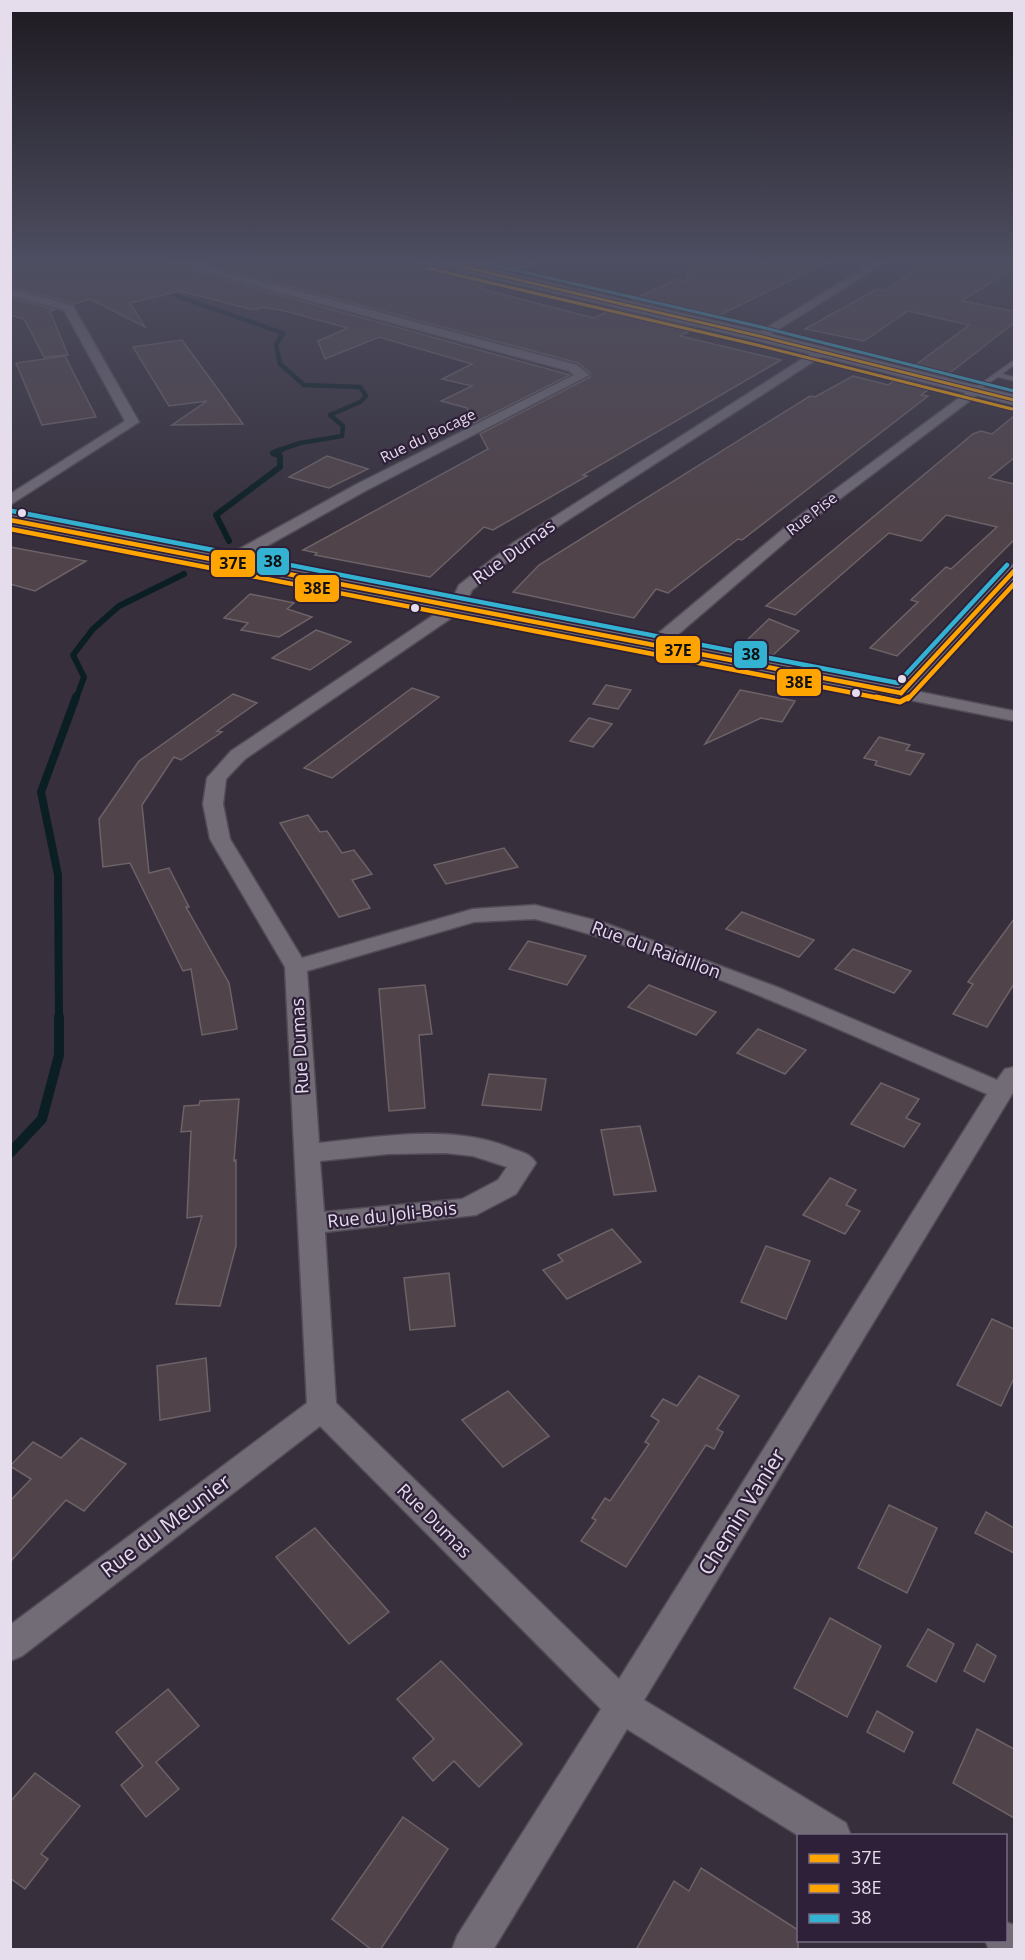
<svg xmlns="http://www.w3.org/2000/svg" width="1025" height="1960" font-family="'Open Sans',sans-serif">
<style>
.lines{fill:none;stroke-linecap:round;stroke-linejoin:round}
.stream-far3{stroke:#0a1e23;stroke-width:4.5}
.stream-far2{stroke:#0a1e23;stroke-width:6}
.stream-far1{stroke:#0a1e23;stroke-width:8}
.stream{stroke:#0a1e23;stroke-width:10}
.building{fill:#504349;stroke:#6c6267;stroke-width:1.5}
.service-casing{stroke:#524c57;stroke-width:2}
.minor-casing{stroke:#524c57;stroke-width:3}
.tertiary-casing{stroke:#524c57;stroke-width:3}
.secondary-casing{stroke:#524c57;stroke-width:2}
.service{fill:#726c77;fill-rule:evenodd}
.minor{fill:#726c77;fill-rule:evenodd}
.tertiary{fill:#726c77;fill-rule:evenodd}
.secondary{fill:#726c77;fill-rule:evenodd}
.bus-1-far1-casing{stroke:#2e2038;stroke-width:5}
.bus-1-casing{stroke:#2e2038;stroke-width:8}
.bus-2-far2-casing{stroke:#2e2038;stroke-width:5}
.bus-2-far1-casing{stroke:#2e2038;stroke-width:8}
.bus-2-casing{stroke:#2e2038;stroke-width:9}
.bus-3-far1-casing{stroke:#2e2038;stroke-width:5}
.bus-3-casing{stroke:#2e2038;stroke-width:8}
.bus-1-far1{stroke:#ffa400;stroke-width:3}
.bus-1{stroke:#ffa400;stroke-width:4.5}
.bus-2-far2{stroke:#ffa400;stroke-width:3}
.bus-2-far1{stroke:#ffa400;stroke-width:4.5}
.bus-2{stroke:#ffa400;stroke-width:5}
.bus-3-far1{stroke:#33b3d1;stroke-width:3}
.bus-3{stroke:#33b3d1;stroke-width:4.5}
.bus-dot{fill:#e5dcec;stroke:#2e2038;stroke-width:2}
.labels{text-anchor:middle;stroke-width:4.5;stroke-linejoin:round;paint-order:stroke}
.far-street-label{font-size:15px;fill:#e5dcec;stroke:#2e2038}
.street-label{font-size:18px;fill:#e5dcec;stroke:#2e2038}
.near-street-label{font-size:21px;fill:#e5dcec;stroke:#2e2038}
.line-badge{stroke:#2e2038;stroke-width:2}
.pale-badge-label{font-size:16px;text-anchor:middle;font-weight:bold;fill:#111}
</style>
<rect width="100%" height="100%" fill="#37303c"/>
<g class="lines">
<!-- stream-far3 -->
<path class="stream-far3" d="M160,290L283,333L276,345L280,364L304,385L360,387L366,396L360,402L330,415L343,426L342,436L300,443L277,451"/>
<!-- stream-far2 -->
<g class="stream-far2">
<path d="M229,541L216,515L280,467V456L273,453L281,450"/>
<path d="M76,699L84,677L73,655L93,629L119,606L184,574"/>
</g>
<!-- stream-far1 -->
<path class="stream-far1" d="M59,1018L58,875L41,792L76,697"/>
<!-- stream -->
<path class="stream" d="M10,1153L42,1119L59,1055V1017"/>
</g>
<!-- building -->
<g class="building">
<path d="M10,259H161L163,263L570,375L474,423L467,408L441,401L472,386L442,379L472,364L379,337L325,359L318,341L348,328L285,311L263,307L254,310L180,291L130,303L145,327L90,299L74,304L10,286Z"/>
<path d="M187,259H419L428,266L493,281L478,288L594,318L613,309L695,328L680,336L781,360L583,475L587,476L493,530L484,527L430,577L315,555L317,553L303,550L488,449L480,434L590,377V373L578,363Z"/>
<path d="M481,259H544L514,272L476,263Z"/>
<path d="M690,259H833L714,318L633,300L677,279L687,281Z"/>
<path d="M933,259H1014V267L962,301L1014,311V323L946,376L913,367L969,325L908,311L864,341L805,329L877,289L884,291Z"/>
<path d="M10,297L55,310L50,311L68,355L44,357L24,319L10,315Z"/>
<path d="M182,340L220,392L243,424L172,425L207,401L169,406L133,347Z"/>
<path d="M65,356L96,417L42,425L16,363Z"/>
<path d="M853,376L888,385L898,378L932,387L921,395L928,396L742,540L738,539L668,593L656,589L634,618L513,592L539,565L810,396L815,397Z"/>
<path d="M1014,416V458L989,478L1014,484V540L897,656L870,648L918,602L911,600L946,567L951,569L997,527L946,515L921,541L889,533L795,615L766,606L973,434L981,431L992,434Z"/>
<path d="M327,456L368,469L329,488L289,477Z"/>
<path d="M10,547L86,561L35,591L10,584Z"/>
<path d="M250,594L294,603L287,609L312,617L279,637L241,630L248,623L224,618Z"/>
<path d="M769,619L799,631L773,655L744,647L749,643L745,642Z"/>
<path d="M316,630L351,642L310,670L272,658Z"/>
<path d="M606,685L631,690L618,709L593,704Z"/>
<path d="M412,688L439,697L332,778L304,768Z"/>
<path d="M740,690L795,701L782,722L761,718L705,744Z"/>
<path d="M233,694L257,703L217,731L222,732L181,760L174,757L142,805L149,873L169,868L189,907H186L229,983L237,1029L202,1035L191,969L183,971L130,863L103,867L99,819L139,761Z"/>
<path d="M589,718L612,724L593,747L570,741Z"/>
<path d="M879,737L910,745L906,750L924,754L910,775L875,765L877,761L864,758Z"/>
<path d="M308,815L320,832L327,831L342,853L354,850L372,874L352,880L370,908L339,917L280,823Z"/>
<path d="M504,848L518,867L446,884L434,865Z"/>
<path d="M742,912L814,940L799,957L726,929Z"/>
<path d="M1014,919V984L987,1027L953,1014L973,984L968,982Z"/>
<path d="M528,941L586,956L567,985L509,969Z"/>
<path d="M853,949L911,971L894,993L835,969Z"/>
<path d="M425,985L432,1034L419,1035L425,1108L389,1111L379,989Z"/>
<path d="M649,985L716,1012L696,1035L628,1007Z"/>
<path d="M758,1029L806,1050L785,1074L737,1053Z"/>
<path d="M489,1074L546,1079L541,1110L482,1105Z"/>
<path d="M881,1083L919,1099L906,1118L920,1124L904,1147L851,1124Z"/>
<path d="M239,1099L234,1161L236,1160V1246L220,1306L176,1304L202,1216L187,1218L191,1131L181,1132L184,1106L199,1105L200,1101Z"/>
<path d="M640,1126L656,1191L614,1195L601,1130Z"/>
<path d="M830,1178L856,1190L846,1205L860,1211L845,1234L803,1215Z"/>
<path d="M612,1229L641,1262L567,1299L543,1270L563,1261L558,1255Z"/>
<path d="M766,1246L810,1261L786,1319L741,1302Z"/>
<path d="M449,1273L455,1326L410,1330L404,1278Z"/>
<path d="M992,1319L1014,1329V1378L1001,1406L957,1385Z"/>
<path d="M206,1358L210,1411L160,1420L157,1366Z"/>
<path d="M699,1376L739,1396L717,1429L723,1432L714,1449L706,1445L626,1567L581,1541L596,1520L592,1518L605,1498L610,1501L649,1444L645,1442L659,1421L651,1416L663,1399L677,1406Z"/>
<path d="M508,1391L549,1436L503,1467L462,1420Z"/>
<path d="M81,1438L126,1464L84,1511L66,1500L10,1562V1501L31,1479L10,1466L33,1442L61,1458Z"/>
<path d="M889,1505L937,1528L907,1593L858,1568Z"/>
<path d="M986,1512L1014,1528V1553L975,1533Z"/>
<path d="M315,1528L389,1612L349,1644L276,1557Z"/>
<path d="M830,1618L881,1646L847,1717L794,1688Z"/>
<path d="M928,1629L954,1644L936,1682L907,1666Z"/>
<path d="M977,1644L996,1656L984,1682L964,1671Z"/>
<path d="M441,1661L522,1744L479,1787L454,1761L433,1781L413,1758L434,1739L397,1699Z"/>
<path d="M168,1689L199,1726L156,1762L179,1789L146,1817L121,1785L143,1766L116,1732Z"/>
<path d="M877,1711L913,1732L904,1752L867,1732Z"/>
<path d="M977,1729L1014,1749V1818L953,1783Z"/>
<path d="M35,1773L80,1806L41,1854L48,1859L25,1889L10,1878V1802Z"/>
<path d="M403,1817L448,1849L380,1950H372L332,1919Z"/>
<path d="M701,1868L798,1930V1950H636L674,1881L689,1891Z"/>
</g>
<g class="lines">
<defs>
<path id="service" d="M1014,360V365L1002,374L1014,377V381L998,377L977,391H973V389Z"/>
<g id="minor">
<path d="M163,259H179L577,365L589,375L367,490L233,565H221L219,562L221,559L357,484L574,375L569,371L164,261Z"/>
<path d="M466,259H479L462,268L453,266Z"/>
<path d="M879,259H891L763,339L753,336Z"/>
<path d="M10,288L73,306L139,422L10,505V494L125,421L64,310L10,295Z"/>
<path d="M821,347L825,348V354L523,549L472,590L463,610L245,759L226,779L223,804L230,839L302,958L473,909L535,905L602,922L777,987L997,1080L1005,1069L1014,1067V1091L644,1700L846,1823L851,1836H799L627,1729L493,1950H452L457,1936L601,1709L320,1426L22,1656L10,1661V1625L307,1403L285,967L210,839L203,804L207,778L231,751L450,604L459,585L513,543ZM535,919C690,958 840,1031 987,1094L619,1679L336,1403L325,1232L476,1215L516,1194L536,1163C531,1154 522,1152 513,1149C453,1123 382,1137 319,1143L307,971L474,922ZM445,1153L473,1156L507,1167L498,1180L462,1199L324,1212L320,1161L388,1154Z"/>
<path d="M975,386L980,387V393L804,526L661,649H649L646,645L649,641L794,520Z"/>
<path d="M901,688L1014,711V721L895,697L892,693L895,689Z"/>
<path d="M1006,1922L1014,1925V1950H989L985,1940H1006Z"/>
</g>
<path id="tertiary" d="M10,514L896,685L1007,567L1014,565V582L909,698L901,700L10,526Z"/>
<path id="secondary" d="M421,259H447L759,331L1014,395V405L758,341L429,264Z"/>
</defs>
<!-- service casing -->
<use href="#service" class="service-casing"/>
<!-- minor casing -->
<use href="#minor" class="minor-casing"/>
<!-- tertiary casing -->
<use href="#tertiary" class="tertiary-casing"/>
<!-- secondary casing -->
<use href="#secondary" class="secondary-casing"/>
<!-- service -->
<use href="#service" class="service"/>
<!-- minor -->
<use href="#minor" class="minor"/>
<!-- tertiary -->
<use href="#tertiary" class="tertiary"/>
<!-- secondary -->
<use href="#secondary" class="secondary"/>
<defs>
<path id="bus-1-far1" d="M429,259L759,336L1014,400"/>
<g id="bus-1">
<path d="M10,520L901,693"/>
<path d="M901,693L1014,571"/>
</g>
<path id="bus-2-far2" d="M427,268L757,345L1012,409"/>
<g id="bus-2-far1">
<path d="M10,529L884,699"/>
<path d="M908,699L1014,584"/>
</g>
<path id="bus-2" d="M876,697L900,702L909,697"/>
<path id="bus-3-far1" d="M467,259L761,327L1014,391"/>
<path id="bus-3" d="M12,511L898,683L1007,565"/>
</defs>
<!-- bus-1-far1 casing -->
<use href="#bus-1-far1" class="bus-1-far1-casing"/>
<!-- bus-1 casing -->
<use href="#bus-1" class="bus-1-casing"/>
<!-- bus-2-far2 casing -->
<use href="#bus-2-far2" class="bus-2-far2-casing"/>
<!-- bus-2-far1 casing -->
<use href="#bus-2-far1" class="bus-2-far1-casing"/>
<!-- bus-2 casing -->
<use href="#bus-2" class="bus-2-casing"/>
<!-- bus-3-far1 casing -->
<use href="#bus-3-far1" class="bus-3-far1-casing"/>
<!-- bus-3 casing -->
<use href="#bus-3" class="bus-3-casing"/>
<!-- bus-1-far1 -->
<use href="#bus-1-far1" class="bus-1-far1"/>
<!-- bus-1 -->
<use href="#bus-1" class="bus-1"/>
<!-- bus-2-far2 -->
<use href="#bus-2-far2" class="bus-2-far2"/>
<!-- bus-2-far1 -->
<use href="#bus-2-far1" class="bus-2-far1"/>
<!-- bus-2 -->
<use href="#bus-2" class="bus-2"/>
<!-- bus-3-far1 -->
<use href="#bus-3-far1" class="bus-3-far1"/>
<!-- bus-3 -->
<use href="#bus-3" class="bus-3"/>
</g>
<!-- sky -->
<linearGradient id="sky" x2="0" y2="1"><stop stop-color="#1e1a21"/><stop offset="0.49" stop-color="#4d4e61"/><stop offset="1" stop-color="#4d4e61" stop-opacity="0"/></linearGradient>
<rect width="1025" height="533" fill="url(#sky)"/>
<!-- markers -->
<g class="bus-dot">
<circle cx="22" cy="513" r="5"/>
<circle cx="415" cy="608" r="5"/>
<circle cx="902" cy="679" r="5"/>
<circle cx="856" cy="693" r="5"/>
</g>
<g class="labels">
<!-- far-street labels -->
<g class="far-street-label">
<text transform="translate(428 436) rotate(-26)" y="5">Rue du Bocage</text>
<text transform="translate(812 514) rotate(-38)" y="5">Rue Pise</text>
</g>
<!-- street labels -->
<g class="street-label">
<text transform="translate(514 552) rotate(-36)" y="6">Rue Dumas</text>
<text transform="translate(656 950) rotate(20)" y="6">Rue du Raidillon</text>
<text transform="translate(300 1046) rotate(-93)" y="6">Rue Dumas</text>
<text transform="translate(392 1215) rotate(-6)" y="6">Rue du Joli-Bois</text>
<text transform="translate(434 1521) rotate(45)" y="6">Rue Dumas</text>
</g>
<!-- near-street labels -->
<g class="near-street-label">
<text transform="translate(742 1512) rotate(-58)" y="7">Chemin Vanier</text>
<text transform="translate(166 1526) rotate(-37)" y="7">Rue du Meunier</text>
</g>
</g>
<g class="line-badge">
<rect x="256" y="547" width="34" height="29" rx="6" fill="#33b3d1"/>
<rect x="210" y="549" width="46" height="29" rx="6" fill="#ffa400"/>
<rect x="294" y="574" width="46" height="29" rx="6" fill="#ffa400"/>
<rect x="655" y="635" width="46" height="29" rx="6" fill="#ffa400"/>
<rect x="733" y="640" width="35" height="29" rx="6" fill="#33b3d1"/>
<rect x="776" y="668" width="46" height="29" rx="6" fill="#ffa400"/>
</g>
<g class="pale-badge-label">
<text x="273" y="567">38</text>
<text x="233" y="569">37E</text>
<text x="317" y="594">38E</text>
<text x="678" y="656">37E</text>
<text x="751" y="660">38</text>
<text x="799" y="688">38E</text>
</g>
<!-- border -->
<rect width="1025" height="1960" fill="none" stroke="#e5dcec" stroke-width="24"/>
<!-- legend -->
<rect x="797" y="1834" width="210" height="108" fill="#2e2038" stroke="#776b80" stroke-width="1.5"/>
<rect x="809" y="1854" width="30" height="9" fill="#ffa400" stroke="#776b80" stroke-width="1.5"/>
<text x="851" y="1864" font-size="18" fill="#e5dcec">37E</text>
<rect x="809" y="1884" width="30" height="9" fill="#ffa400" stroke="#776b80" stroke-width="1.5"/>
<text x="851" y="1894" font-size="18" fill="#e5dcec">38E</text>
<rect x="809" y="1914" width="30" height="9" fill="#33b3d1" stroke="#776b80" stroke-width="1.5"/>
<text x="851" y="1924" font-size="18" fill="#e5dcec">38</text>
</svg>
